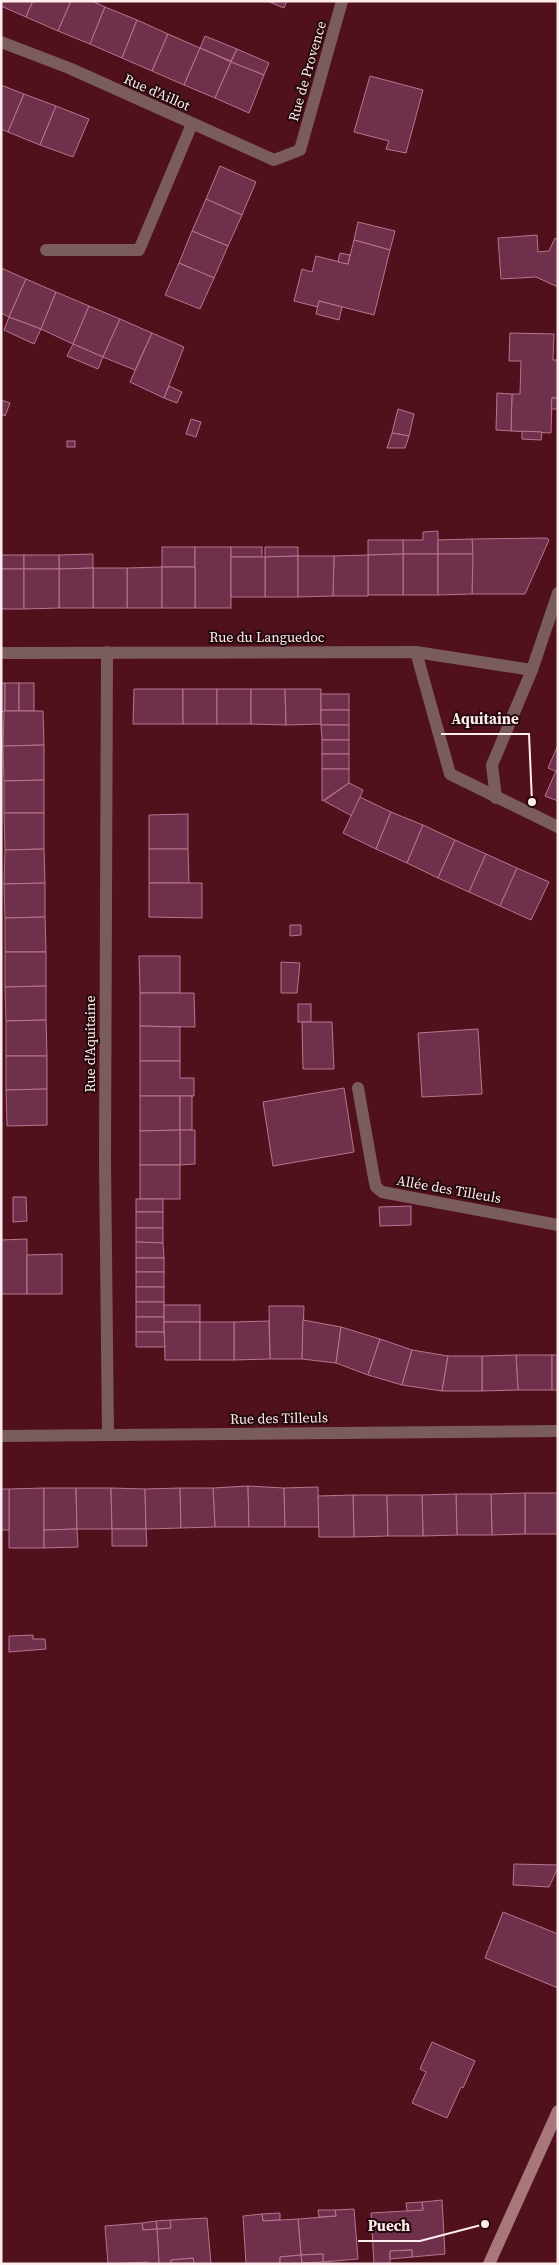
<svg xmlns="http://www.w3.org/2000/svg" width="559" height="2265" font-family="'Source Serif 4',serif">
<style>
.building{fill:#6e304a;stroke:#ba7490}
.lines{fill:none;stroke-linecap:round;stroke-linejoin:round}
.street{stroke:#7b5c5e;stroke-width:12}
.secondary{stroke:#a7777a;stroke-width:12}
.labels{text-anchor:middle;stroke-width:4;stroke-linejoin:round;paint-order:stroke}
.street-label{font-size:14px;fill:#ffedee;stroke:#250a0d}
.leader{fill:none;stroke:#ffedee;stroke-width:2}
.callout-dot{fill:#ffedee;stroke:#250a0d;stroke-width:2}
.callout-label{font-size:15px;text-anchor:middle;font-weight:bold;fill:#ffedee;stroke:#250a0d;stroke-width:4;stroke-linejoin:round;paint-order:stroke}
</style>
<rect width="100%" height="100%" fill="#50101c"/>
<!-- building -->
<g class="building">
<path d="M1,1H33L26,17L1,6Z"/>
<path d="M33,1H71L58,31L26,17Z"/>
<path d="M71,1H92L105,7L90,44L58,31Z"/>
<path d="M267,1H287L284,8Z"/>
<path d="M105,7L137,20L122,58L90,44Z"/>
<path d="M137,20L168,34L152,71L122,58Z"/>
<path d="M168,34L200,48L184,85L152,71Z"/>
<path d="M205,36L237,49L231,61L200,48Z"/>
<path d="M200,48L231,62L215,98L184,85Z"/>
<path d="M237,49L269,63L264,75L231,62Z"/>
<path d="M231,62L264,75L249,113L215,98Z"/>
<path d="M370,76L423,90L406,153L386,149L389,141L354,132Z"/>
<path d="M1,85L24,94L8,132L1,129Z"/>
<path d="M24,94L56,106L40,145L8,132Z"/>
<path d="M56,106L89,119L73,157L40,145Z"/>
<path d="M220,166L256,182L242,215L206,199Z"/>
<path d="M206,199L242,215L228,246L192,231Z"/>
<path d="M358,222L395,231L390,250L354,240Z"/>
<path d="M192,231L228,246L214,278L179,263Z"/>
<path d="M537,235L538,252L549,251L555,238L558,240V287L536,277L501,279L498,238Z"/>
<path d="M354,240L390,250L374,315L319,301L318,307L294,301L302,269L312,272L316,256L348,264Z"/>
<path d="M340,253L350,255L348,264L338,262Z"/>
<path d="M179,263L214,278L200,309L165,295Z"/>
<path d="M1,268L26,279L9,317L1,313Z"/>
<path d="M26,279L56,292L41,329L9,317Z"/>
<path d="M56,292L89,306L73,344L41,329Z"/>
<path d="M319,301L342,307L339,320L316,314Z"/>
<path d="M89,306L120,319L103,357L73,344Z"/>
<path d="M9,317L41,329L34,344L4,330Z"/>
<path d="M120,319L152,333L135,370L103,357Z"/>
<path d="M152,333L184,347L164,398L130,382Z"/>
<path d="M510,333L554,334L553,360H558V398H552L551,433L511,431L512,394H520L521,361H509Z"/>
<path d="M73,344L103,357L98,369L67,356Z"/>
<path d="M169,386L182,392L177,403L164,398Z"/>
<path d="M497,393L512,394L511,431L496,430Z"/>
<path d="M552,398H558V409H551Z"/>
<path d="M1,400L10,403L5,416L1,414Z"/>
<path d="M398,409L414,414L409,436L392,433Z"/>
<path d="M191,419L201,422L196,437L186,434Z"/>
<path d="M522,431L542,432L541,440L522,439Z"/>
<path d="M392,433L409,436L405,448H387Z"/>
<rect x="67" y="441" width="8" height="6"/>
<path d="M438,531V554H403V540H423V532Z"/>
<path d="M547,538L549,540L525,594H472V539Z"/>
<path d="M472,539L473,554H438V540Z"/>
<path d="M368,540H403V554L368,555Z"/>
<rect x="162" y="547" width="33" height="20"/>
<rect x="195" y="547" width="36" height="61"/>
<rect x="231" y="547" width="31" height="10"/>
<path d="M265,547H298V556L265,557Z"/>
<path d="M93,554V568L59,569V555Z"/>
<rect x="403" y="554" width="35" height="41"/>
<path d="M403,554V595H368V555Z"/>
<path d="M438,554H473L472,594L438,595Z"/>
<rect x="1" y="555" width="23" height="14"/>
<rect x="24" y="555" width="35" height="14"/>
<path d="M368,555V596H333L334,556Z"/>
<path d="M298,556V597H265V557Z"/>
<path d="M298,556H334L333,596L298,597Z"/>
<rect x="231" y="557" width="34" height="40"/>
<path d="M162,567V608H127V568Z"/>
<rect x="162" y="567" width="33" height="41"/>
<rect x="93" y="568" width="34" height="40"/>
<path d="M93,568V608H59V569Z"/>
<rect x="1" y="569" width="23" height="40"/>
<path d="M24,569H59V608L24,609Z"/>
<path d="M1,683H5V711L1,712Z"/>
<rect x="5" y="683" width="14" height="28"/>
<rect x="19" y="683" width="15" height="28"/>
<path d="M134,689H183V724H133Z"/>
<rect x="183" y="689" width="34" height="35"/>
<rect x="217" y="689" width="34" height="35"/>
<path d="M251,689H285L286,725L251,724Z"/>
<path d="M285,689H321V724L286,725Z"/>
<rect x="321" y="694" width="28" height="16"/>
<rect x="321" y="710" width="28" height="15"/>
<path d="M4,711H43L44,745L3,746Z"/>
<path d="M321,725H349V740H322Z"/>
<rect x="322" y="740" width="27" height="14"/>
<path d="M44,745V780L4,781L3,746Z"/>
<path d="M558,745V772L548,768Z"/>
<rect x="322" y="754" width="27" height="15"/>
<path d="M322,769H349V783L322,801Z"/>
<path d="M556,771L558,772V801L545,796Z"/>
<path d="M44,780V813H4V781Z"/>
<path d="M349,783L363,790L352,816L324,801Z"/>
<path d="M360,797L391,812L376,849L343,833Z"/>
<path d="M391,812L423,825L407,863L376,849Z"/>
<path d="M4,813H44V849L5,850Z"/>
<path d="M188,814V849H149V815Z"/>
<path d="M423,825L455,840L438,878L407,863Z"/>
<path d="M455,840L486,854L469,892L438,878Z"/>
<path d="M44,849L45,883L4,884L5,850Z"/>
<path d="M149,849H188L189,883H149Z"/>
<path d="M486,854L517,868L500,906L469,892Z"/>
<path d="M517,868L549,882L531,920L500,906Z"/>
<path d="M45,883V917L5,918L4,884Z"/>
<path d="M149,883H202V918L149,917Z"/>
<path d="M45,917L46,952H5V918Z"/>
<path d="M290,925H301V935L290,936Z"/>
<path d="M5,952H46V986L5,987Z"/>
<path d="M139,956H180V993H140Z"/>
<path d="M281,962L300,963L297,993H281Z"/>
<path d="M46,986V1020L6,1021L5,987Z"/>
<path d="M140,993H194L195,1027L140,1026Z"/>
<rect x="298" y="1004" width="13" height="18"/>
<path d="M46,1020L47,1056H6V1021Z"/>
<path d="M302,1022H332L334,1069H303Z"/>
<path d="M140,1026L180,1027V1061H140Z"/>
<path d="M478,1029L482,1094L422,1097L418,1033Z"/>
<path d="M6,1056H47V1089L6,1090Z"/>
<path d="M140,1061H180V1078H194V1096H140Z"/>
<path d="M344,1088L354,1152L273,1166L263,1102Z"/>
<path d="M47,1089V1125L7,1126L6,1090Z"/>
<path d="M140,1096H180V1130L140,1131Z"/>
<rect x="180" y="1096" width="12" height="34"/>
<path d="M180,1130H195V1164L180,1165Z"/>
<path d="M180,1130V1165H140V1131Z"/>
<rect x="140" y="1165" width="40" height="34"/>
<path d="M13,1197H26L27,1221L13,1222Z"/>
<rect x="136" y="1199" width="27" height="13"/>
<path d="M411,1206V1225L380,1226L379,1207Z"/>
<rect x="136" y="1212" width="27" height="16"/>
<path d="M136,1228H163V1243L136,1242Z"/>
<path d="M27,1239V1294H1V1240Z"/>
<path d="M136,1242L163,1243L164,1258H136Z"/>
<path d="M62,1254V1294H27V1255Z"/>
<rect x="136" y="1258" width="28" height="14"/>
<rect x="136" y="1272" width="28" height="15"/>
<rect x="136" y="1287" width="28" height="15"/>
<rect x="136" y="1302" width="28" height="15"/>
<rect x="164" y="1305" width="36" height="17"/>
<path d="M269,1306H304L302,1359H270Z"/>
<rect x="136" y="1317" width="28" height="15"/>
<path d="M303,1320L341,1327L336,1363L302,1359Z"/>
<path d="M269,1321L270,1359L234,1360V1322Z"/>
<path d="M164,1322H200V1360H165Z"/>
<rect x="200" y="1322" width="34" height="38"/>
<path d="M341,1327L380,1339L368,1375L336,1363Z"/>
<path d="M136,1332H164L165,1347H136Z"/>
<path d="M380,1339L412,1350L402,1385L368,1375Z"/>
<path d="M412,1350L448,1356L442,1391L402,1385Z"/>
<path d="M516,1355H552V1390H518Z"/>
<path d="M516,1355L518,1390L482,1391V1356Z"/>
<rect x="552" y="1355" width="6" height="35"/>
<path d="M448,1356H482V1391H442Z"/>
<path d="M248,1486L249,1527H215L213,1488Z"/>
<path d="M248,1486L284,1488L285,1527H249Z"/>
<path d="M318,1487L319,1527H285L284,1488Z"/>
<path d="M44,1488V1548H9V1489Z"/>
<path d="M44,1488H76L77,1529L44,1530Z"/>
<path d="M76,1488H111L112,1529H77Z"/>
<path d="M111,1488L145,1489L146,1529H112Z"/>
<path d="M180,1488L181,1528L146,1529L145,1489Z"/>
<path d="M180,1488H213L215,1527L181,1528Z"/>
<rect x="1" y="1489" width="8" height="41"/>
<rect x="525" y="1493" width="33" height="41"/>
<path d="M525,1493V1534L492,1535L491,1494Z"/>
<path d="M456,1494H491L492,1535H457Z"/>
<path d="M456,1494L457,1535L423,1536L422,1495Z"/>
<path d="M353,1495H387L388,1536L354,1537Z"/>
<path d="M353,1495L354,1537H319L318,1496Z"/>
<path d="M387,1495H422L423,1536H388Z"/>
<path d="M77,1529L78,1547L44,1548V1530Z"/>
<path d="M112,1529H146L147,1546H112Z"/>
<path d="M33,1635V1639H45L46,1649L9,1652V1636Z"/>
<path d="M514,1864L558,1865V1868L549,1887L513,1885Z"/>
<path d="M503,1912L558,1934V1988L485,1958Z"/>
<path d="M432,2042L475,2061L463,2088L461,2087L447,2118L412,2103L426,2072L420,2069Z"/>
<path d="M442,2200L445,2254L412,2257V2250L390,2251V2264H374L371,2213L423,2210L422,2202Z"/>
<path d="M422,2202L423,2210L407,2211L406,2203Z"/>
<path d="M354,2209L358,2259L323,2262V2254L301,2255L298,2219L336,2216L335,2210Z"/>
<path d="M318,2210H335L336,2216L319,2217Z"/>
<path d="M280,2213V2220L263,2221L262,2214Z"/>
<path d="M262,2214L263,2221L298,2219L301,2255L280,2257V2264H246L243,2216Z"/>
<path d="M207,2218L211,2264H194L193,2258L171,2260V2264H159L157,2229L171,2228L170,2220Z"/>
<path d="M170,2220L171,2228L157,2229L156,2221Z"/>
<path d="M156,2221L157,2229L143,2230L142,2223Z"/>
<path d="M142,2223L143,2230L157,2229L159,2264H148V2262L108,2264L105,2226Z"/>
<path d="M412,2250V2257L390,2259V2251Z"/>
<path d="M323,2254V2262L302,2263L301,2255Z"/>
<path d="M301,2255L302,2264H280V2257Z"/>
<path d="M193,2258L194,2264H171V2260Z"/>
</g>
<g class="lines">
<!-- street -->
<g class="street">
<path d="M1,42L69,68L274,160L300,150L342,1"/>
<path d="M46,250H139L192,124"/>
<path d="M107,652L105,1161L108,1435"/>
<path d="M416,652L450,774L558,827"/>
<path d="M1,653L416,652L532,670"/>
<path d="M496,798L492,765L532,670L558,593"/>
<path d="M358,1088L374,1178L376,1187L382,1192L558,1225"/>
<path d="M1,1436L558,1431"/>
</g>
<!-- secondary -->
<path class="secondary" d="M489,2264L558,2111"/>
</g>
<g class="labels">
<!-- street labels -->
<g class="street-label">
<text transform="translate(307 71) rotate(-74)" y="5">Rue de Provence</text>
<text transform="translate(157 92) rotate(24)" y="5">Rue d'Aillot</text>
<text x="267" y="642">Rue du Languedoc</text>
<text transform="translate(90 1044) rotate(-90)" y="5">Rue d'Aquitaine</text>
<text transform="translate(449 1189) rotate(10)" y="5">Allée des Tilleuls</text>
<text transform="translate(279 1418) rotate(-1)" y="5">Rue des Tilleuls</text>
</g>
</g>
<!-- callouts -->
<path class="leader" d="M532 802L529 734H441M485 2224L420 2241H358"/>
<g class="callout-dot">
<circle cx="532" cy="802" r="5"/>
<circle cx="485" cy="2224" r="5"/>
</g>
<g class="callout-label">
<text x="485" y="724">Aquitaine</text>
<text x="389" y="2231">Puech</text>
</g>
<!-- border -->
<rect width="559" height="2265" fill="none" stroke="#ffedee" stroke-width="5"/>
</svg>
